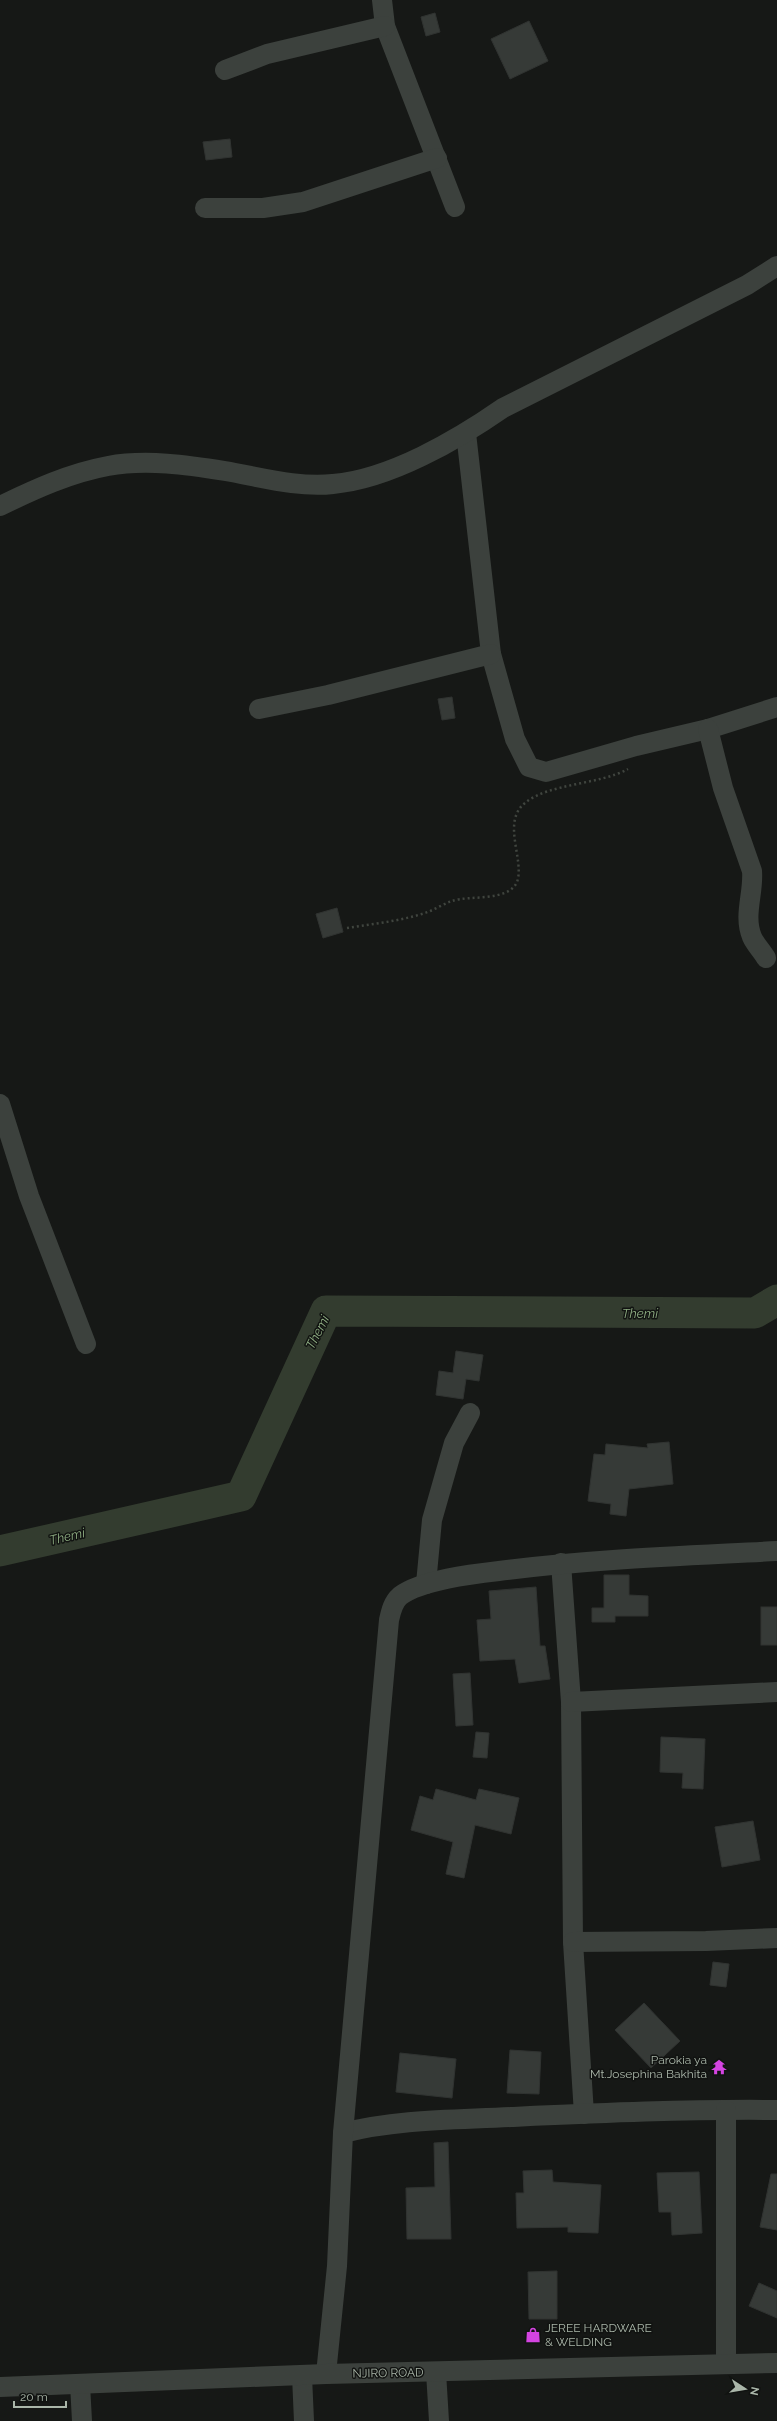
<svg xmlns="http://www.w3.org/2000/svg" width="777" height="2421" font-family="Raleway,sans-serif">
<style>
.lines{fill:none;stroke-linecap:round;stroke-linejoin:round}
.river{stroke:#333c2f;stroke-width:31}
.building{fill:#363a37;stroke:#303331}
.path{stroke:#40453f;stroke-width:2.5;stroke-dasharray:2 3;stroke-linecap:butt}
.minor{stroke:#3c413d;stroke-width:20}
.labels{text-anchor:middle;stroke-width:3;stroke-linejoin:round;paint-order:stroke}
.poi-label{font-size:12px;fill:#aab6a9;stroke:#111311;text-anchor:end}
.street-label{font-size:12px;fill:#aab6a9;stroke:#111311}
.water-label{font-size:13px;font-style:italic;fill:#8fae83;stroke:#111311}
</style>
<rect width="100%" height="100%" fill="#161816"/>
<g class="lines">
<!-- river -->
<path class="river" d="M0,1551L241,1496L326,1311L755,1313L777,1300"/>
</g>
<!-- building -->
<g class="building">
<path d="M435,13L440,32L426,36L421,17Z"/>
<path d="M529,21L548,61L510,79L491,39Z"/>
<path d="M230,139L232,157L206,160L203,142Z"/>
<path d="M452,697L455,718L442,720L438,699Z"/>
<path d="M337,908L343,932L323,938L316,914Z"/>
<path d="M456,1351L483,1355L479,1381L466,1379L463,1399L436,1395L439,1371L453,1373Z"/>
<path d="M669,1442L673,1484L629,1489L626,1516L610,1514L611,1504L588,1501L594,1454L605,1455L606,1444L648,1448L647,1444Z"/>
<path d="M604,1575H629V1595L648,1596V1616H615V1622H592V1608H604Z"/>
<path d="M536,1587L540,1646H545L550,1679L519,1683L515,1659L480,1661L477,1620L491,1619L489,1591Z"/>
<rect x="761" y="1607" width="16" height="38"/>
<path d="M470,1673L473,1725L456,1726L453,1674Z"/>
<path d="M476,1732L489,1733L487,1758L473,1757Z"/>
<path d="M661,1737L705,1739L703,1789L682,1788L683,1773L660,1772Z"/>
<path d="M436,1789L476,1800L479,1789L519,1798L511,1834L475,1825L464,1878L446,1874L453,1842L411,1830L420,1796L433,1800Z"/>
<path d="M753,1821L760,1860L722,1867L715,1827Z"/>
<path d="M713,1962L729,1964L726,1987L710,1985Z"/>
<path d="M644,2003L680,2041L651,2068L615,2030Z"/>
<path d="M510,2050L541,2052L539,2094L507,2093Z"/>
<path d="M400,2053L456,2059L452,2098L396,2092Z"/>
<path d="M448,2142L451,2239H407L406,2188L435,2187L434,2143Z"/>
<path d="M552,2170L553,2182L601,2185L598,2233L568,2232V2227L517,2228L516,2193H524L523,2171Z"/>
<path d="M699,2172L702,2233L672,2235L671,2212H659L657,2173Z"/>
<path d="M771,2174H777V2230L760,2227Z"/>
<path d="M557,2271V2319H529L528,2272Z"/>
<path d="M759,2283L777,2291V2318L749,2306Z"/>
</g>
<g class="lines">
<!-- path -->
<path class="path" d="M347,928C373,924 400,921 425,913C434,910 443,904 452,901C469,895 508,902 517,882C525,860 501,822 525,803C549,783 599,785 628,769"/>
<!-- minor -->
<g class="minor">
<path d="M382,0L385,26L455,207"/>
<path d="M225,70L267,54L385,26"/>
<path d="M205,208H263L303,202L437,158"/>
<path d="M466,433L491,654L515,739L529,767L546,772L636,746L708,729L777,707"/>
<path d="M0,506C35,489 70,473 108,466C146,459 188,465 225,471C260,477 298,488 333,484C390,479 457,440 503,408L747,285L777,266"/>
<path d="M259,709L328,695L491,654"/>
<path d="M708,729L723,788L752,871C754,893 743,915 752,937C755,944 762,951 766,958"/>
<path d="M0,1104L29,1196L86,1344"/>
<path d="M561,1563L571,1702L573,1942L584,2114"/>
<path d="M426,1584L432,1520L454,1443L470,1413"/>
<path d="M571,1702L777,1692"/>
<path d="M573,1942L706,1941L777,1938"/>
<path d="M343,2133C398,2119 455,2120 511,2117C600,2113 688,2109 777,2110"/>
<path d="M726,2364V2110"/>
<path d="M436,2372L439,2421"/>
<path d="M326,2374L337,2266L343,2133L389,1620C391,1611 393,1602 400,1596C421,1580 473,1574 499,1571C592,1559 684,1556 777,1551"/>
<path d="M302,2376L304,2421"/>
<path d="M80,2384L82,2421"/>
<path d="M0,2387L326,2374L777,2363"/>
</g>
</g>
<!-- icons -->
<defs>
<symbol id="temple-bare" viewBox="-9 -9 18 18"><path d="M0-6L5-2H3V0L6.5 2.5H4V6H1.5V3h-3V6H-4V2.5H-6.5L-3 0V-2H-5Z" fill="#d444e1" stroke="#111311" stroke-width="2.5" paint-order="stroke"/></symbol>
<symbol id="shop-bare" viewBox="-9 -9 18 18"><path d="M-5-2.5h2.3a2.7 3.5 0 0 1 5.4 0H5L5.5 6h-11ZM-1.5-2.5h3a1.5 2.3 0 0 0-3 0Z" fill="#d444e1" stroke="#111311" stroke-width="2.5" paint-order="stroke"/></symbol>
</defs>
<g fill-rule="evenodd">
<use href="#temple-bare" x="708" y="2056" width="22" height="22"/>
<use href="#shop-bare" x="522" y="2324" width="22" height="22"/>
</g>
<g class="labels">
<!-- poi labels -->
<g class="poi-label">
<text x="707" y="2064">Parokia ya<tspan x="707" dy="14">Mt.Josephina Bakhita</tspan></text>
<text x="545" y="2332" text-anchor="start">JEREE HARDWARE<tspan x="545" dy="14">&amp; WELDING</tspan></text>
</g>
<!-- street labels -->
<g class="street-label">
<text transform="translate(388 2373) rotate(-1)" y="4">NJIRO ROAD</text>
</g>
<!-- water labels -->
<g class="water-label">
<text x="640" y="1318">Themi</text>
<text transform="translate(317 1332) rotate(-63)" y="5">Themi</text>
<text transform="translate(67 1536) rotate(-13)" y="5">Themi</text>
</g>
</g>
<!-- north arrow -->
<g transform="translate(745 2389) rotate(102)" stroke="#111311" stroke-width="3" paint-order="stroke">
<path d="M0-3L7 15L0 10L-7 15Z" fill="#aab6a9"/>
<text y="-6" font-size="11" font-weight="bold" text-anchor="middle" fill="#aab6a9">N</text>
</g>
<!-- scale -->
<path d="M14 2401v6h52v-6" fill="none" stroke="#aab6a9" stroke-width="2"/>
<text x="20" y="2401" font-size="12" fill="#aab6a9" stroke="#111311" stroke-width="3" paint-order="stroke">20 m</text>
</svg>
